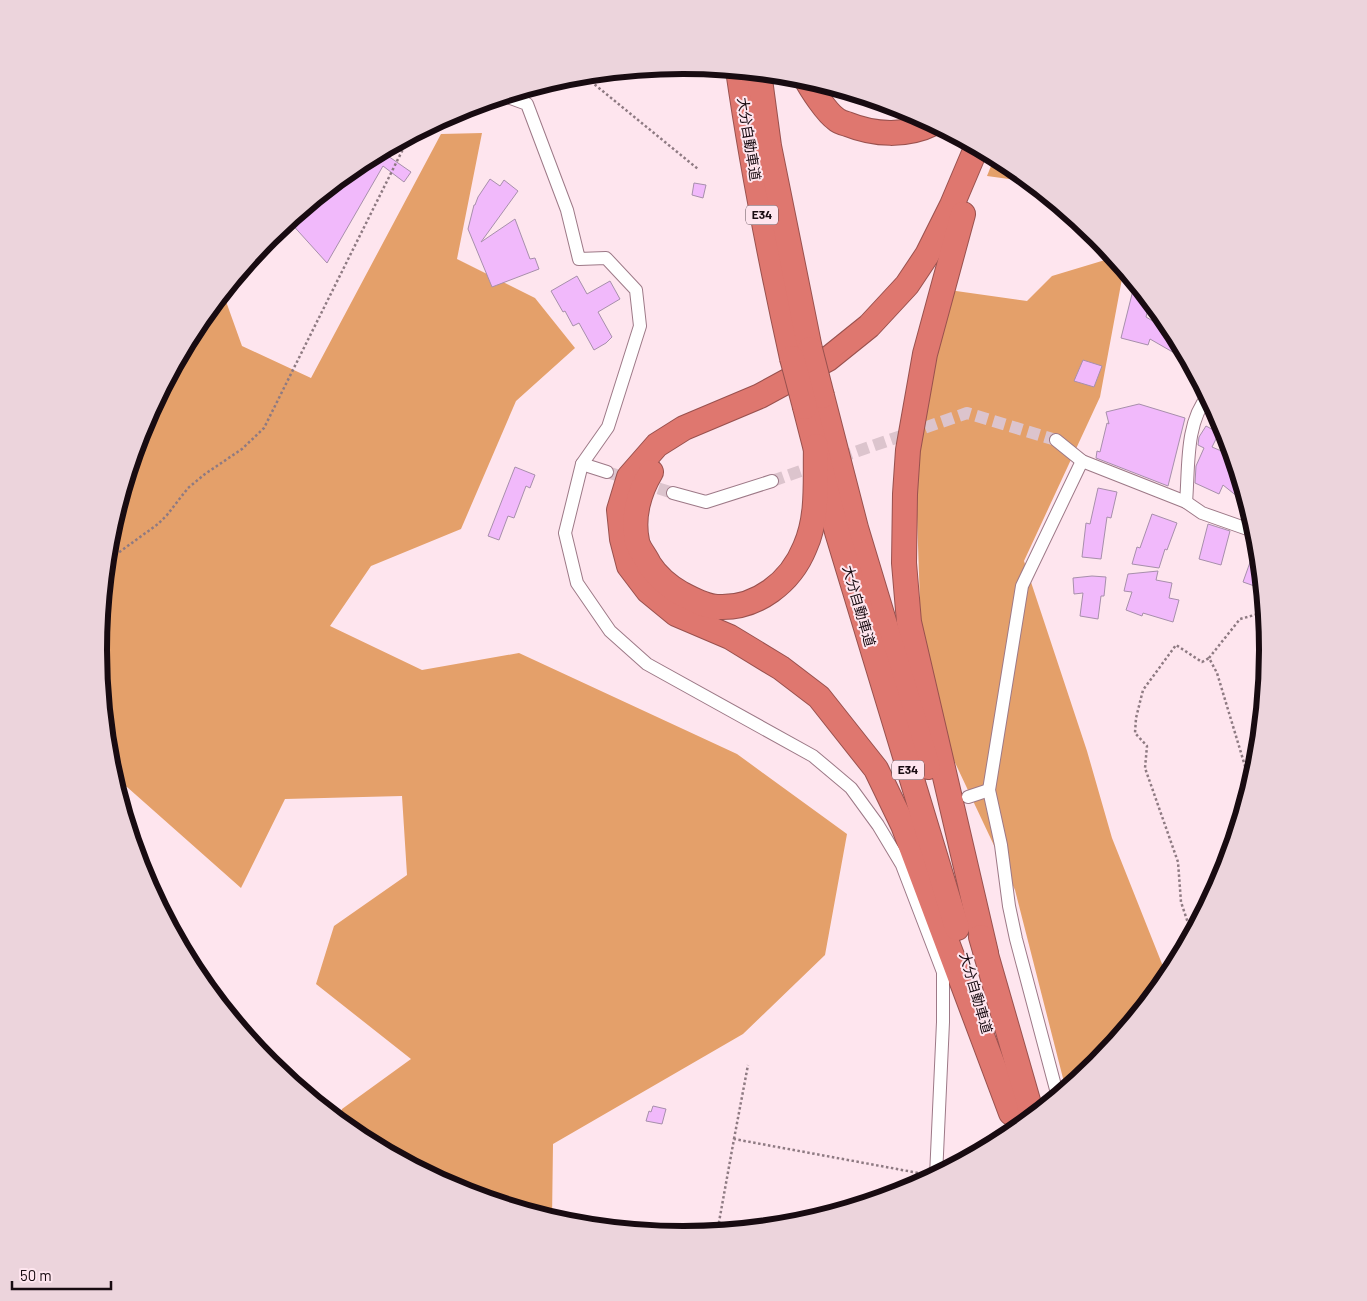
<svg xmlns="http://www.w3.org/2000/svg" width="1367" height="1301" font-family="Barlow,'Noto Sans JP',sans-serif">
<style>
.forest{fill:#e4a06a}
.building{fill:#f1b9fb;stroke:#a78fab}
.lines{fill:none;stroke-linecap:round;stroke-linejoin:round}
.street-tunnel{stroke:#dcc4cd;stroke-width:12;stroke-dasharray:12 6;stroke-linecap:butt}
.street-casing{stroke:#9d7987;stroke-width:14}
.highway-casing{stroke:#99514e;stroke-width:26}
.path{stroke:#8e7a82;stroke-width:2.5;stroke-dasharray:2.5 2.5;stroke-linecap:butt}
.street{stroke:#fff;stroke-width:12}
.highway{stroke:#df776f;stroke-width:24}
.highway-bridge-casing{stroke:#99514e;stroke-width:26;stroke-linecap:butt}
.highway-bridge{stroke:#df776f;stroke-width:24}
.labels{text-anchor:middle;stroke-width:4;stroke-linejoin:round;paint-order:stroke}
.shield{fill:#fee5ee;stroke:#5d4c53;stroke-width:1}
.shield-label{font-size:12px;font-weight:bold;fill:#180b11}
.street-label{font-size:14px;fill:#180b11;stroke:#fee5ee}
.rim{fill:none;stroke:#180b11;stroke-width:6}
</style>
<rect width="100%" height="100%" fill="#fee5ee"/>
<!-- forest -->
<g class="forest">
<path d="M482,133L457,259L535,298L575,348L516,401L461,529L371,566L330,626L422,670L519,653L737,754L847,834L825,955L743,1034L553,1144L552,1219L459,1191L358,1137L339,1121L342,1109L411,1059L316,984L334,926L407,875L402,796L285,799L241,888L127,787L116,785L109,764L98,650L109,536L143,426L197,325L223,293L242,346L311,378L441,134Z"/>
<path d="M995,156L1009,164L1031,182L987,176Z"/>
<path d="M1115,257L1124,268L1100,397L1024,561L1087,751L1112,838L1168,979L1097,1065L1066,1090L1015,890L942,735L921,633L915,457L949,290L1027,301L1052,276Z"/>
</g>
<!-- building -->
<g class="building">
<path d="M395,144L388,156L411,172L404,182L383,166L327,263L289,221L358,164Z"/>
<path d="M490,179L500,186L504,180L518,191L481,242L515,219L530,259L535,258L539,269L492,287L468,229L474,205H475L478,197Z"/>
<path d="M694,183L706,185L703,198L692,195Z"/>
<path d="M577,276L587,294L610,281L620,299L598,312L612,337L606,343L594,350L579,323L573,326L565,311L563,312L551,291Z"/>
<path d="M1135,282L1150,301L1146,317L1176,335L1190,362L1150,339L1148,345L1121,338Z"/>
<path d="M1083,360L1102,366L1094,387L1074,381Z"/>
<path d="M1139,404L1185,418L1168,486L1096,458L1097,451L1100,452L1107,423L1109,424L1106,412Z"/>
<path d="M1206,426L1219,433L1212,447L1233,456L1244,489L1238,497L1223,485L1219,494L1195,483L1196,466L1204,448L1198,445L1199,437Z"/>
<path d="M515,467L535,475L530,488L526,486L514,518L508,516L499,540L488,536Z"/>
<path d="M1098,488L1117,492L1111,518L1107,517L1101,559L1082,557L1086,523L1090,524Z"/>
<path d="M1152,514L1177,523L1167,550L1165,549L1159,568L1132,564L1137,547L1140,548Z"/>
<path d="M1208,524L1230,531L1221,565L1199,559Z"/>
<path d="M1258,540L1263,589L1243,582Z"/>
<path d="M1158,571L1156,580L1172,583L1169,598L1179,600L1173,622L1143,613L1142,616L1126,610L1132,592L1124,591L1128,574Z"/>
<path d="M1092,576L1106,577L1104,596H1101L1098,619L1080,616L1083,593L1074,594L1073,578Z"/>
<path d="M653,1106L666,1109L662,1124L646,1121L649,1111L651,1112Z"/>
</g>
<g class="lines">
<!-- street-tunnel -->
<g class="street-tunnel">
<path d="M607,472L673,493"/>
<path d="M772,481L967,413L1056,440"/>
</g>
<defs>
<g id="street">
<path d="M505,96L527,104L567,210L579,259L606,258L636,290L640,326L608,427L582,464L565,533L577,583L610,631L647,664L813,756L851,788L878,825L902,865L943,972V1022L936,1176"/>
<path d="M1056,440L1082,461L1186,502L1202,513L1256,532"/>
<path d="M582,464L607,472"/>
<path d="M673,493L706,502L772,481"/>
<path d="M1186,502C1189,468 1185,423 1208,396"/>
<path d="M968,797L989,790"/>
<path d="M1058,1097L1016,939L1009,906L1001,845L989,790L1022,586L1082,461"/>
</g>
<g id="highway">
<path d="M738,70C752,167 771,263 792,358"/>
<path d="M759,72L769,146L810,349"/>
<path d="M806,79C811,89 827,113 836,119C838,121 843,123 847,124C874,135 906,137 934,123"/>
<path d="M977,146L952,205L927,255L907,285L869,326L828,359L760,396L684,428L657,445L629,477L619,510L622,539L629,566L648,591L676,614L730,637L781,668L819,697L876,769L903,825L1011,1113"/>
<path d="M963,214L925,354L908,450L905,494L904,563L909,622L986,953"/>
<path d="M822,396L856,528L928,767"/>
<path d="M805,407L837,532L957,928"/>
<path d="M651,472C639,492 632,517 637,541C638,548 646,557 649,564C658,578 668,586 682,594C692,599 706,607 718,607C757,609 791,582 805,547C819,516 815,479 816,446"/>
<path d="M981,937L1033,1118"/>
</g>
</defs>
<!-- street casing -->
<use href="#street" class="street-casing"/>
<!-- highway casing -->
<use href="#highway" class="highway-casing"/>
<!-- path -->
<g class="path">
<path d="M583,75L698,169"/>
<path d="M107,561L158,524L167,515L188,488L205,474L242,449L264,428L409,137"/>
<path d="M1251,786L1217,673L1209,658L1240,619L1265,612"/>
<path d="M1192,935L1181,902L1178,862L1145,768L1147,746L1135,733L1136,718L1143,690L1176,645L1202,662L1209,658"/>
<path d="M734,1139L748,1065"/>
<path d="M717,1233L734,1139L924,1174"/>
</g>
<!-- street -->
<use href="#street" class="street"/>
<!-- highway -->
<use href="#highway" class="highway"/>
<defs>
<g id="highway-bridge">
<path d="M810,349L822,396"/>
<path d="M792,358L805,407"/>
</g>
</defs>
<!-- highway-bridge casing -->
<use href="#highway-bridge" class="highway-bridge-casing"/>
<!-- highway-bridge -->
<use href="#highway-bridge" class="highway-bridge"/>
</g>
<g class="labels">
<!-- shield labels -->
<g class="shield">
<rect x="746" y="205.5" width="32" height="19" rx="4"/>
<rect x="892" y="760.5" width="32" height="19" rx="4"/>
</g>
<g class="shield-label">
<text x="762" y="219">E34</text>
<text x="908" y="774">E34</text>
</g>
<!-- street labels -->
<g class="street-label">
<text transform="translate(749 139) rotate(81)" y="5">大分自動車道</text>
<text transform="translate(859 606) rotate(74)" y="5">大分自動車道</text>
<text transform="translate(976 993) rotate(74)" y="5">大分自動車道</text>
</g>
</g>
<!-- crop -->
<path d="M0 0H1367V1301H0ZM107 650a576 576 0 1 1 1152 0a576 576 0 1 1-1152 0Z" fill="#ecd4dc" fill-rule="evenodd"/>
<path class="rim" d="M107 650a576 576 0 1 1 1152 0a576 576 0 1 1-1152 0Z"/>
<!-- scale -->
<path d="M12 1281v8h99v-8" fill="none" stroke="#180b11" stroke-width="2.5"/>
<text x="20" y="1281" font-size="15" fill="#180b11" stroke="#fee5ee" stroke-width="4" paint-order="stroke">50 m</text>
</svg>
